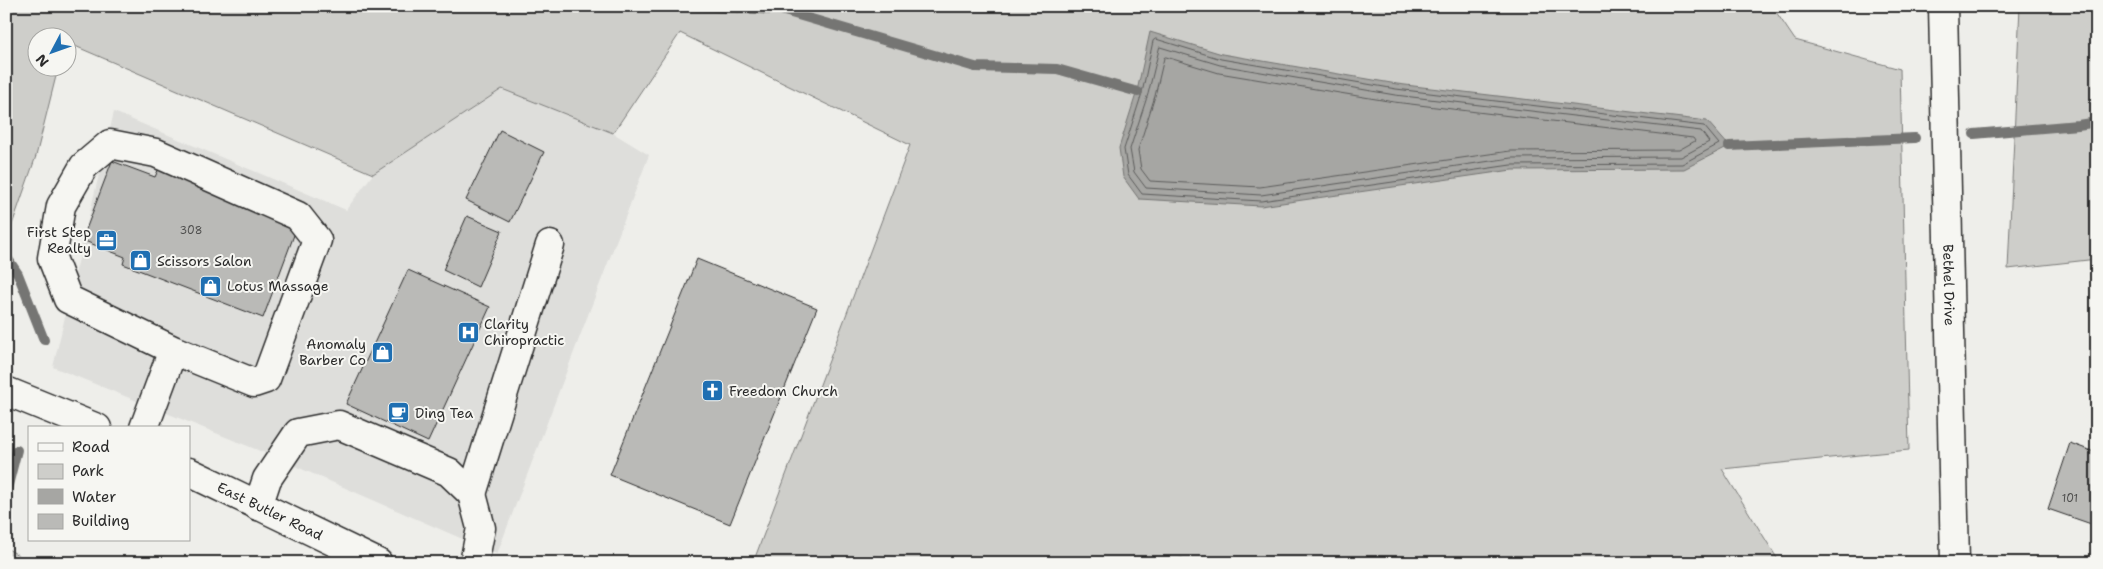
<svg xmlns="http://www.w3.org/2000/svg" width="2103" height="569" font-family="'Shantell Sans',sans-serif">
<style>
.built{fill:#dededb}
.green{fill:#cececa;stroke:#7c7c7a}
.water{fill:#a6a6a3;stroke:#757573}
.lines{fill:none;stroke-linecap:round;stroke-linejoin:round}
.shore{stroke:#5c5c5b;stroke-width:1}
.stream{stroke:#757573;stroke-width:10}
.building{fill:#babab7;stroke:#2b2b2b}
.minor-casing{stroke:#2b2b2b;stroke-width:31}
.major-casing{stroke:#2b2b2b;stroke-width:31}
.minor{stroke:#f6f6f2;stroke-width:28}
.major{stroke:#f6f6f2;stroke-width:28}
.labels{text-anchor:middle;stroke-width:4;stroke-linejoin:round;paint-order:stroke}
.number-label{font-size:11px;fill:#4f4f4e}
.poi-label{font-size:14px;fill:#2b2b2b;stroke:#f6f6f2;text-anchor:start}
.street-label{font-size:14px;fill:#2b2b2b;stroke:#f6f6f2}
</style>
<rect width="100%" height="100%" fill="#eeeeea"/>
<filter id="ink" filterUnits="userSpaceOnUse"><feTurbulence type="fractalNoise" baseFrequency=".02" numOctaves="2"/><feDisplacementMap in="SourceGraphic" scale="10" xChannelSelector="R" yChannelSelector="G"/><feConvolveMatrix kernelMatrix="1 2 1 2 8 2 1 2 1" color-interpolation-filters="sRGB"/></filter>
<g filter="url(#ink)">
<!-- built -->
<path class="built" d="M502,89L613,133L649,155L497,554L265,453L53,367L114,112L346,210L373,174Z"/>
<!-- green -->
<g class="green">
<path d="M6,6H1772L1795,40L1900,69L1909,450L1722,469L1780,563H1188L1182,558L1167,563H753L910,145L680,33L613,133L502,89L373,174L68,43V38H38V68H58L36,156L6,242Z"/>
<path d="M2020,6H2097V259L2008,269Z"/>
<path d="M6,548L32,563H6Z"/>
</g>
<!-- water -->
<path class="water" d="M1150,32L1222,54L1397,84L1707,121L1729,146L1684,169L1512,170L1261,206L1139,199L1123,177L1119,148L1137,91Z"/>
<g class="lines">
<!-- shore -->
<g class="shore">
<path d="M1156,39L1221,59L1396,89L1704,126L1719,144L1682,164L1511,165L1261,201L1142,194L1128,175L1124,149L1142,93L1153,41Z"/>
<path d="M1160,47L1220,65L1395,95L1701,131L1709,142L1681,157L1511,158L1261,195L1146,188L1134,172L1130,149L1148,94Z"/>
<path d="M1166,57L1219,73L1394,102L1693,138L1695,141L1679,150L1510,151L1260,187L1150,181L1141,169L1138,150L1155,96L1164,58Z"/>
</g>
<!-- stream -->
<g class="stream">
<path d="M691,6L781,10L975,67L1057,69L1138,92"/>
<path d="M1974,134L2078,125L2097,122"/>
<path d="M1729,146L1915,138"/>
<path d="M6,256L18,274L44,340"/>
<path d="M6,493L17,450"/>
</g>
</g>
<!-- building -->
<g class="building">
<path d="M500,130L544,152L510,222L466,200Z"/>
<path d="M112,161L155,177L160,166L300,219L263,318L123,264L125,257L82,240Z"/>
<path d="M467,216L502,231L478,287L443,270Z"/>
<path d="M697,259L817,308L730,524L610,475Z"/>
<path d="M408,270L490,307L428,442L346,404Z"/>
<path d="M2070,443L2097,453V526L2048,509Z"/>
</g>
<g class="lines">
<defs>
<g id="minor">
<path id="s1" d="M1943,6L1955,563"/>
<path d="M144,428L173,350L68,299L52,258L61,206L84,166L110,144L156,153L298,216L317,240L266,379L254,383L173,350"/>
<path d="M472,494L550,245"/>
<path d="M258,506L267,479L298,433L339,425L449,472L472,494L481,528L474,563"/>
</g>
<g id="major">
<path d="M6,391L97,428"/>
<path id="s2" d="M189,472L378,563"/>
</g>
</defs>
<!-- minor casing -->
<use href="#minor" class="minor-casing"/>
<!-- major casing -->
<use href="#major" class="major-casing"/>
<!-- minor -->
<use href="#minor" class="minor"/>
<!-- major -->
<use href="#major" class="major"/>
</g>
</g>
<!-- icons -->
<defs>
<symbol id="office-square" viewBox="-11 -11 22 22"><rect x="-9" y="-9" width="18" height="18" rx="4" fill="#1f6fb2" stroke="#f6f6f2"/><path d="M-6-3h4V-5.5h4V-3h4V5H-6ZM-1-4.5V-3h2v-1.5ZM-6 0V1H6V0Z" fill="#fff"/></symbol>
<symbol id="shop-square" viewBox="-11 -11 22 22"><rect x="-9" y="-9" width="18" height="18" rx="4" fill="#1f6fb2" stroke="#f6f6f2"/><path d="M-5-2.5h2.3a2.7 3.5 0 0 1 5.4 0H5L5.5 6h-11ZM-1.5-2.5h3a1.5 2.3 0 0 0-3 0Z" fill="#fff"/></symbol>
<symbol id="hospital-square" viewBox="-11 -11 22 22"><rect x="-9" y="-9" width="18" height="18" rx="4" fill="#1f6fb2" stroke="#f6f6f2"/><path d="M-5-5h3v3.5h4V-5h3V5h-3V1.5h-4V5h-3Z" fill="#fff"/></symbol>
<symbol id="church-square" viewBox="-11 -11 22 22"><rect x="-9" y="-9" width="18" height="18" rx="4" fill="#1f6fb2" stroke="#f6f6f2"/><path d="M-1.2-6h2.4v3.5h3.3v2.4h-3.3V6h-2.4V-.1h-3.3v-2.4h3.3Z" fill="#fff"/></symbol>
<symbol id="cafe-square" viewBox="-11 -11 22 22"><rect x="-9" y="-9" width="18" height="18" rx="4" fill="#1f6fb2" stroke="#f6f6f2"/><path d="M-5.5-4.5H6V0H3Q3 3.5 0 3.5H-2.5Q-5.5 3.5-5.5 0ZM3-3.2v2h1.7v-2ZM-6 4.5H4V6H-6Z" fill="#fff"/></symbol>
</defs>
<g fill-rule="evenodd">
<use href="#office-square" x="94" y="228" width="25" height="25"/>
<use href="#shop-square" x="128" y="248" width="25" height="25"/>
<use href="#shop-square" x="198" y="274" width="25" height="25"/>
<use href="#hospital-square" x="456" y="320" width="25" height="25"/>
<use href="#shop-square" x="370" y="340" width="25" height="25"/>
<use href="#church-square" x="700" y="378" width="25" height="25"/>
<use href="#cafe-square" x="386" y="400" width="25" height="25"/>
</g>
<g class="labels">
<!-- number labels -->
<g class="number-label">
<text x="191" y="234">308</text>
<text x="2070" y="502">101</text>
</g>
<!-- poi labels -->
<g class="poi-label">
<text x="91" y="237" text-anchor="end">First Step<tspan x="91" dy="16">Realty</tspan></text>
<text x="157" y="266">Scissors Salon</text>
<text x="227" y="291">Lotus Massage</text>
<text x="484" y="329">Clarity<tspan x="484" dy="16">Chiropractic</tspan></text>
<text x="366" y="349" text-anchor="end">Anomaly<tspan x="366" dy="16">Barber Co</tspan></text>
<text x="729" y="396">Freedom Church</text>
<text x="415" y="418">Ding Tea</text>
</g>
<!-- street labels -->
<g class="street-label">
<text dy="5" stroke="none"><textPath href="#s1" startOffset="279">Bethel Drive</textPath></text>
<text dy="5" stroke="none"><textPath href="#s2" startOffset="90">East Butler Road</textPath></text>
</g>
</g>
<!-- margin -->
<rect width="2103" height="569" fill="none" stroke="#f6f6f2" stroke-width="25"/>
<rect x="12" y="12" width="2078" height="544" fill="none" stroke="#2b2b2b" stroke-width="2" filter="url(#ink)"/>
<!-- legend -->
<rect x="28" y="426" width="162" height="115" fill="#f6f6f2" stroke="#a5a5a2"/>
<rect x="38" y="443" width="25" height="8" fill="#f6f6f2" stroke="#a5a5a2"/>
<text x="72" y="452" font-size="15" fill="#2b2b2b">Road</text>
<rect x="38" y="464" width="25" height="15" fill="#cececa" stroke="#a5a5a2"/>
<text x="72" y="476" font-size="15" fill="#2b2b2b">Park</text>
<rect x="38" y="489" width="25" height="15" fill="#a6a6a3" stroke="#a5a5a2"/>
<text x="72" y="502" font-size="15" fill="#2b2b2b">Water</text>
<rect x="38" y="514" width="25" height="15" fill="#babab7" stroke="#a5a5a2"/>
<text x="72" y="526" font-size="15" fill="#2b2b2b">Building</text>
<!-- north arrow -->
<g transform="translate(52 52) rotate(229)"><circle r="24" fill="#f6f6f2" stroke="#a5a5a2"/>
<path d="M0-4L9 19L0 12L-9 19Z" fill="#1f6fb2"/>
<text y="-8" font-size="14" font-weight="bold" text-anchor="middle" fill="#2b2b2b">N</text>
</g>
</svg>
